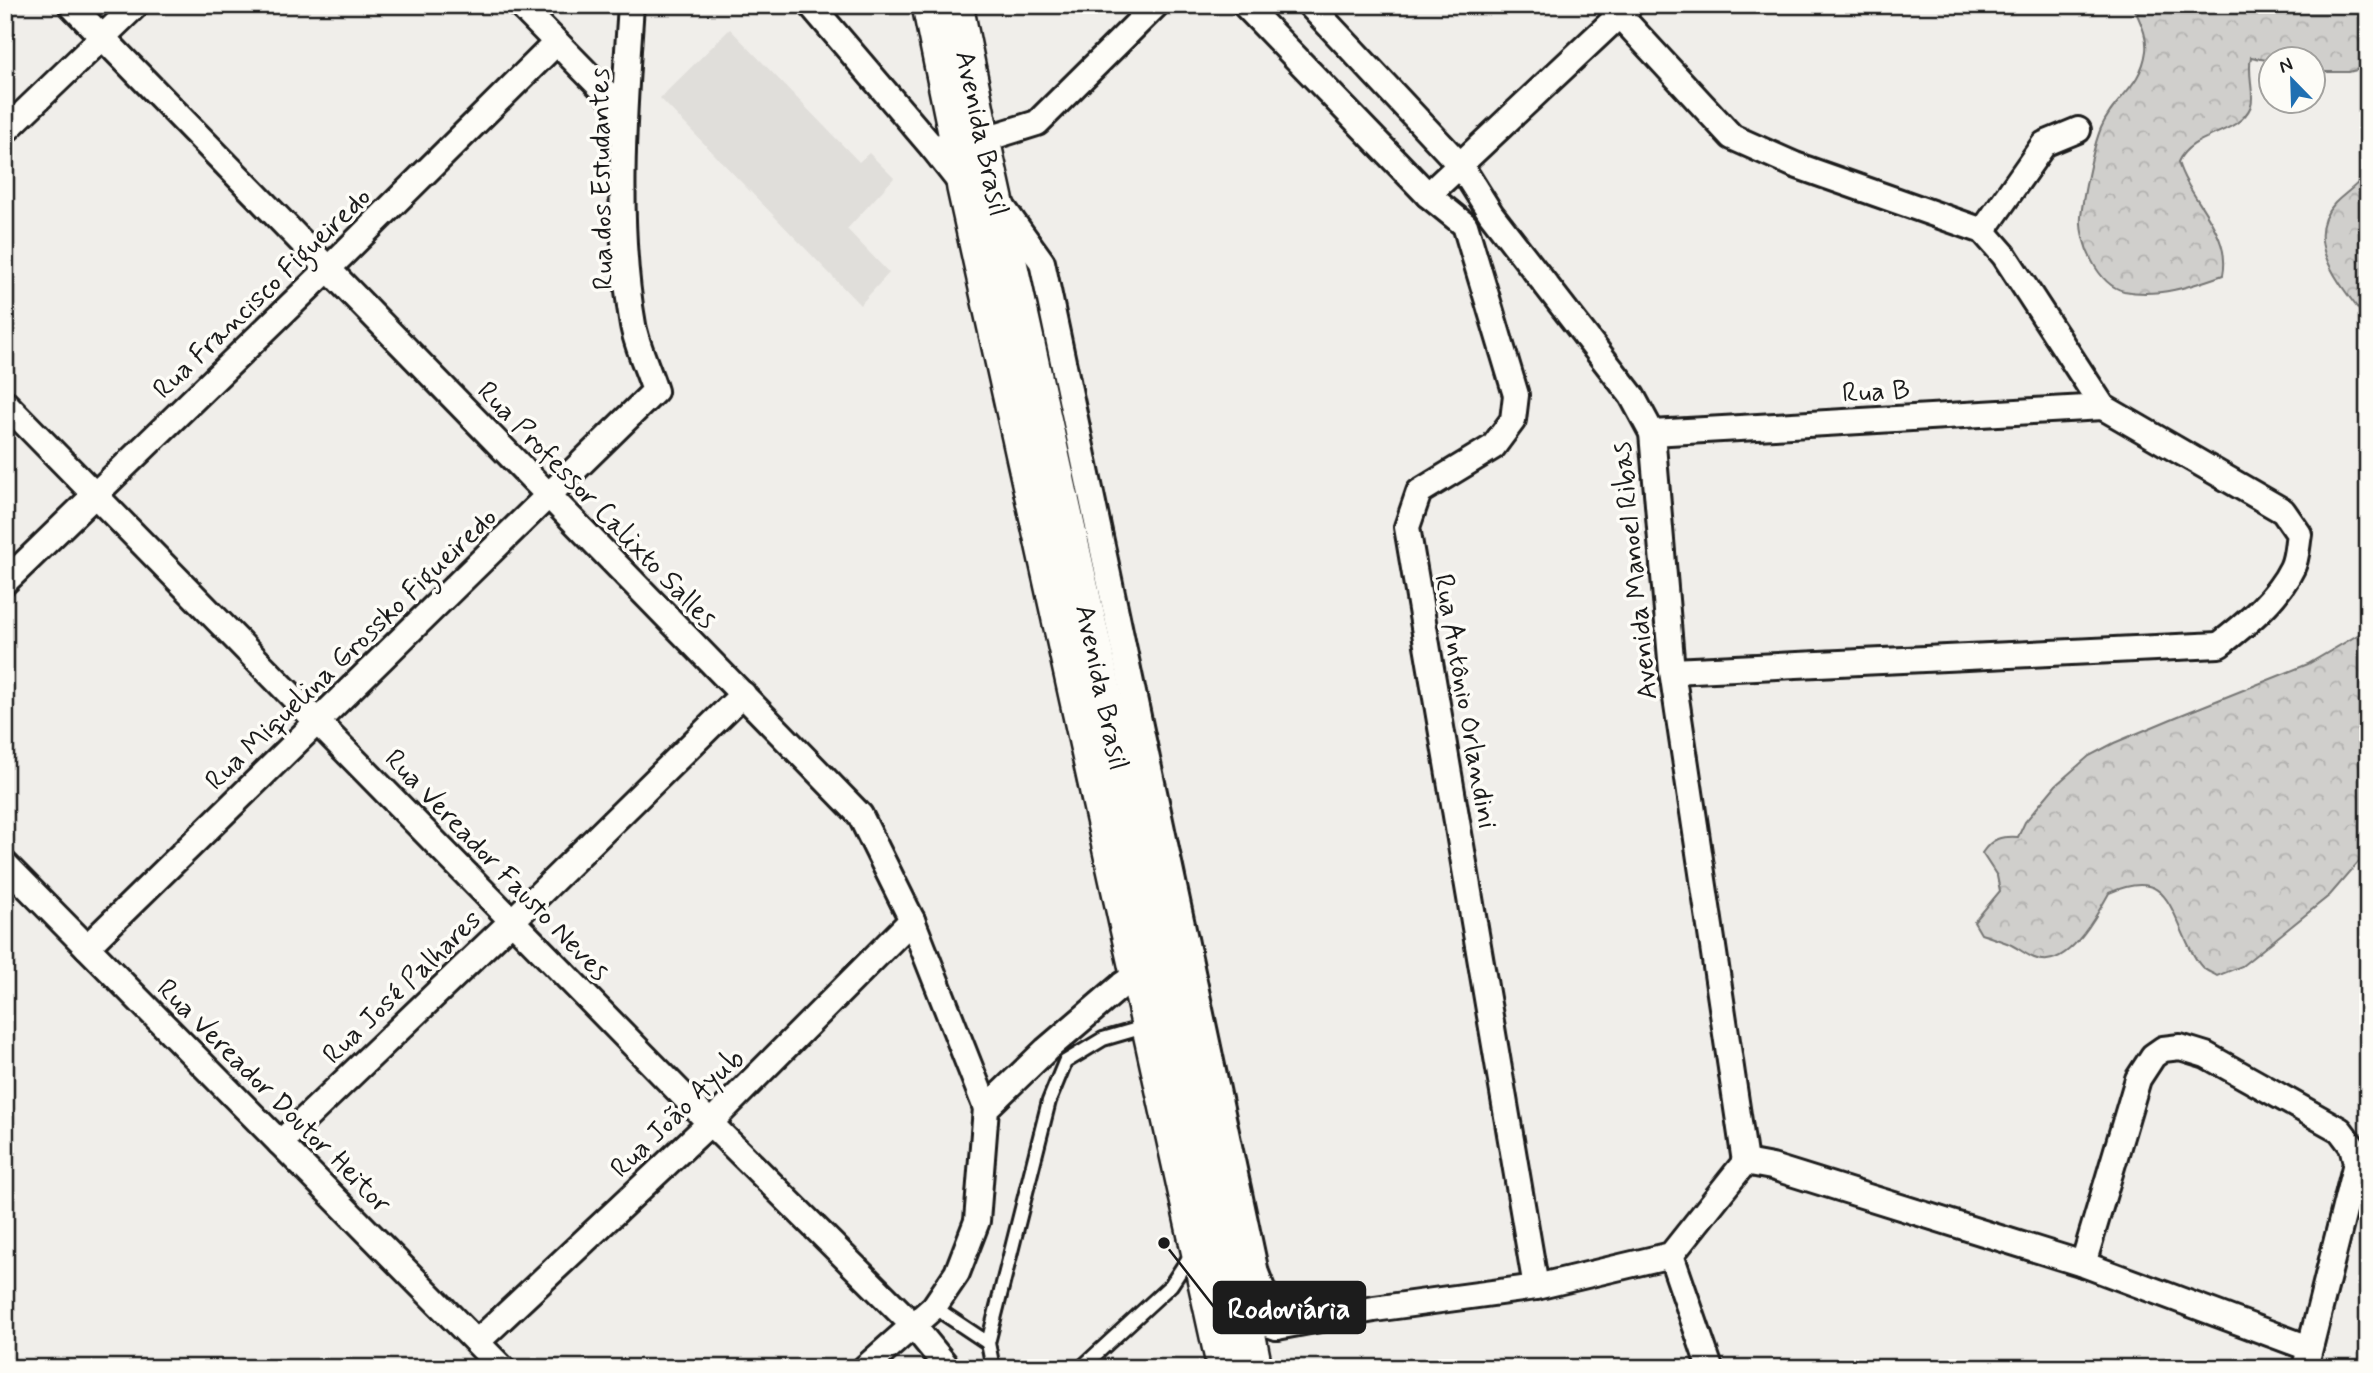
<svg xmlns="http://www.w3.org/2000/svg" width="2373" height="1373" font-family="Mynerve,sans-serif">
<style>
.built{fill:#e0deda}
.forest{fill:url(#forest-crowns);stroke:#767674;stroke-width:2}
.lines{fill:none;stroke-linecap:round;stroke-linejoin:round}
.service-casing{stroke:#1c1c1c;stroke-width:18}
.minor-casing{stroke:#1c1c1c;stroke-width:30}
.secondary-casing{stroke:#1c1c1c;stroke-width:40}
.service{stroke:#fdfcf7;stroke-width:12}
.minor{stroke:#fdfcf7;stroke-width:24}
.secondary{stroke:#fdfcf7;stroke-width:35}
.labels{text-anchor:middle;stroke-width:7;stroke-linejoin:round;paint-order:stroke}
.street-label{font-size:28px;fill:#1c1c1c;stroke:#fdfcf7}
.leader{fill:none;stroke:#1c1c1c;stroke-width:2.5}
.callout-dot{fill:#1c1c1c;stroke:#fdfcf7;stroke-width:2.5}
.callout{fill:#1c1c1c;stroke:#1c1c1c;stroke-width:2.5}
.callout-label{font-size:30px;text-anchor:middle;font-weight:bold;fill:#fff}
</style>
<defs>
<pattern id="forest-crowns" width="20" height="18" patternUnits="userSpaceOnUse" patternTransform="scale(1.75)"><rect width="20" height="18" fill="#d0cfcc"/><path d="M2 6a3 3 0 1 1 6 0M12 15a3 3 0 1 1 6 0" fill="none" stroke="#b2b1af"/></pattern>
</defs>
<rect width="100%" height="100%" fill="#f0eeea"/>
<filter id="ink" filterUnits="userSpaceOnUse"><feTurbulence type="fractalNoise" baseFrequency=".0143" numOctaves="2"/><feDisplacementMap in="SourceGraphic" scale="14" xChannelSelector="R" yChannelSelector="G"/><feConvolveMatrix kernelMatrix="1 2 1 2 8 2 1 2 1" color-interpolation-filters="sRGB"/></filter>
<g filter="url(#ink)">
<!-- built -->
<path class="built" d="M730,29L859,162L869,153L894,178L847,229L889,273L860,305L660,98Z"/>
<!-- forest -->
<g class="forest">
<path d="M2133,5H2241L2248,8L2254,5H2368V67L2349,72H2314V60L2271,61L2251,57C2247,73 2255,95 2251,106C2238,137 2192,131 2178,162C2189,200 2232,232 2223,275C2192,286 2158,298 2124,291C2098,285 2079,242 2081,217C2083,196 2093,147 2101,128C2114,97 2141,88 2146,51C2148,35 2139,20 2133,5Z"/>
<path d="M2368,168V318L2362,314C2340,284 2301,239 2335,203C2349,189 2357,188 2368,168Z"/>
<path d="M2368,625V851L2330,895L2242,966L2217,976C2212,973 2206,971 2202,967C2196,961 2192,952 2188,944C2168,902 2164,869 2109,893C2098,913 2074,958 2047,960C2033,962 2020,948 2007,943C1999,940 1990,937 1981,934L1974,922L2000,891L1997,876L1982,853C1992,838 2001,836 2018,837L2025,822L2056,785L2089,756L2114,743L2176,717L2308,664L2361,633Z"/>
</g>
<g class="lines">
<defs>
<g id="service">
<path d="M934,1307L988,1343"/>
<path d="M993,1368L988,1343L1049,1101L1065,1062L1103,1039L1134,1030H1147"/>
<path d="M1081,1368L1171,1285L1192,1253"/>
</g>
<g id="minor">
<path d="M71,5L860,815L912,920L986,1108"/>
<path d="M520,5L624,111"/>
<path d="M811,5L933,148L958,142L982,140L1037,123L1156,5"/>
<path d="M1245,5L1428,195L1465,225L1516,395L1513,420L1493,447L1419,492L1407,527L1536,1287"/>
<path d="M1310,5L1461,166L1491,214L1632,396L1652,433L1672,671L1745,1162"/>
<path d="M1610,5L1732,137L1795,165L1983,231L2044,144L2078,130"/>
<path d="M5,131L136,5"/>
<path d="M933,148L963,186"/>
<path d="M1428,195L1629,6"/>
<path d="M5,403L710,1123L912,1324L948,1368"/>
<path d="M1652,433L2103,407"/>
<path d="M5,582L328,269L556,43"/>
<path d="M1672,671L2219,645C2246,624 2277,599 2292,568C2297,558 2297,545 2299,534L2283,511L2103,407L2004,255L1983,231"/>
<path d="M5,864L502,1368"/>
<path d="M87,947L655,391C648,369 637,347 633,325C615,223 624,108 631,5"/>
<path d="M1188,953L1256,1273L1277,1327"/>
<path d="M280,1143L512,921L743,694"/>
<path d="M1745,1162L1772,1167L2083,1264L2309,1348"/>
<path d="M1671,1255L1710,1368"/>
<path d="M2083,1264L2138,1079L2153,1056L2163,1049L2180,1047L2206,1055L2340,1130L2352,1146L2356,1163L2305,1368"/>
<path d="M1231,1318L1245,1317L1277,1327L1374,1309L1536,1287L1671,1255L1745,1162"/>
<path d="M477,1342L710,1123L912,920"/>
<path d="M865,1368L934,1307L957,1273L977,1221L986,1108L1046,1050L1122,985L1138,974L1169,965L1188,953L1042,262L1001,205"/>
</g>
<g id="secondary">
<path d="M930,5L958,142L965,188L1225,1368"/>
<path d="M955,5L982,140L1152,913L1169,965L1237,1281L1254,1368"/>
</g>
</defs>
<!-- service casing -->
<use href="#service" class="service-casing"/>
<!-- minor casing -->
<use href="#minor" class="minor-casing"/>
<!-- secondary casing -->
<use href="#secondary" class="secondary-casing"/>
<!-- service -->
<use href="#service" class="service"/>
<!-- minor -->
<use href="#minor" class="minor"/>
<!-- secondary -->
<use href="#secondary" class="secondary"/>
</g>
</g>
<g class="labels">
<!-- street labels -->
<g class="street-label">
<text transform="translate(983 133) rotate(78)" y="10">Avenida Brasil</text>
<text transform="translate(600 179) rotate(-91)" y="10">Rua dos Estudantes</text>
<text transform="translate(261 292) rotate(-44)" y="10">Rua Francisco Figueiredo</text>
<text transform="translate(1876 390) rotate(-3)" y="10">Rua B</text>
<text transform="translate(598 504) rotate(46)" y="10">Rua Professor Calixto Salles</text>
<text transform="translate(1633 571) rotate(-96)" y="10">Avenida Manoel Ribas</text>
<text transform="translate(350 648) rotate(-44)" y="10">Rua Miquelina Grossko Figueiredo</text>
<text transform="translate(1103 687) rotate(78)" y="10">Avenida Brasil</text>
<text transform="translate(1467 701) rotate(80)" y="10">Rua Antônio Orlandini</text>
<text transform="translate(498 864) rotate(46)" y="10">Rua Vereador Fausto Neves</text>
<text transform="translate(401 986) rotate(-44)" y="10">Rua José Palhares</text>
<text transform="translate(275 1095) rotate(45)" y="10">Rua Vereador Doutor Heitor</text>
<text transform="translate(676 1112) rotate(-44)" y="10">Rua João Ayub</text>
</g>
</g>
<!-- callouts -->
<path class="leader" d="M1164 1243L1214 1307"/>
<circle class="callout-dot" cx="1164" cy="1243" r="7"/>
<rect class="callout" x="1214" y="1282" width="151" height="51" rx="7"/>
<g class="callout-label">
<text x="1289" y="1318">Rodoviária</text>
</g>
<!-- margin -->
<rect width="2373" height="1373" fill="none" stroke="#fdfcf7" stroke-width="28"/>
<rect x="14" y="14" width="2345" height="1345" fill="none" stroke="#1c1c1c" stroke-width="2.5" filter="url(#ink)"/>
<!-- north arrow -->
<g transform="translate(2292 80) rotate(337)"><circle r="33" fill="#fdfcf7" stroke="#a3a29f" stroke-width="2"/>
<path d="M0-5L12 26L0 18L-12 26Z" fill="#1f6fb2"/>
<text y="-10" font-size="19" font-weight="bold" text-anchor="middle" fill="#1c1c1c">N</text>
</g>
</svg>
